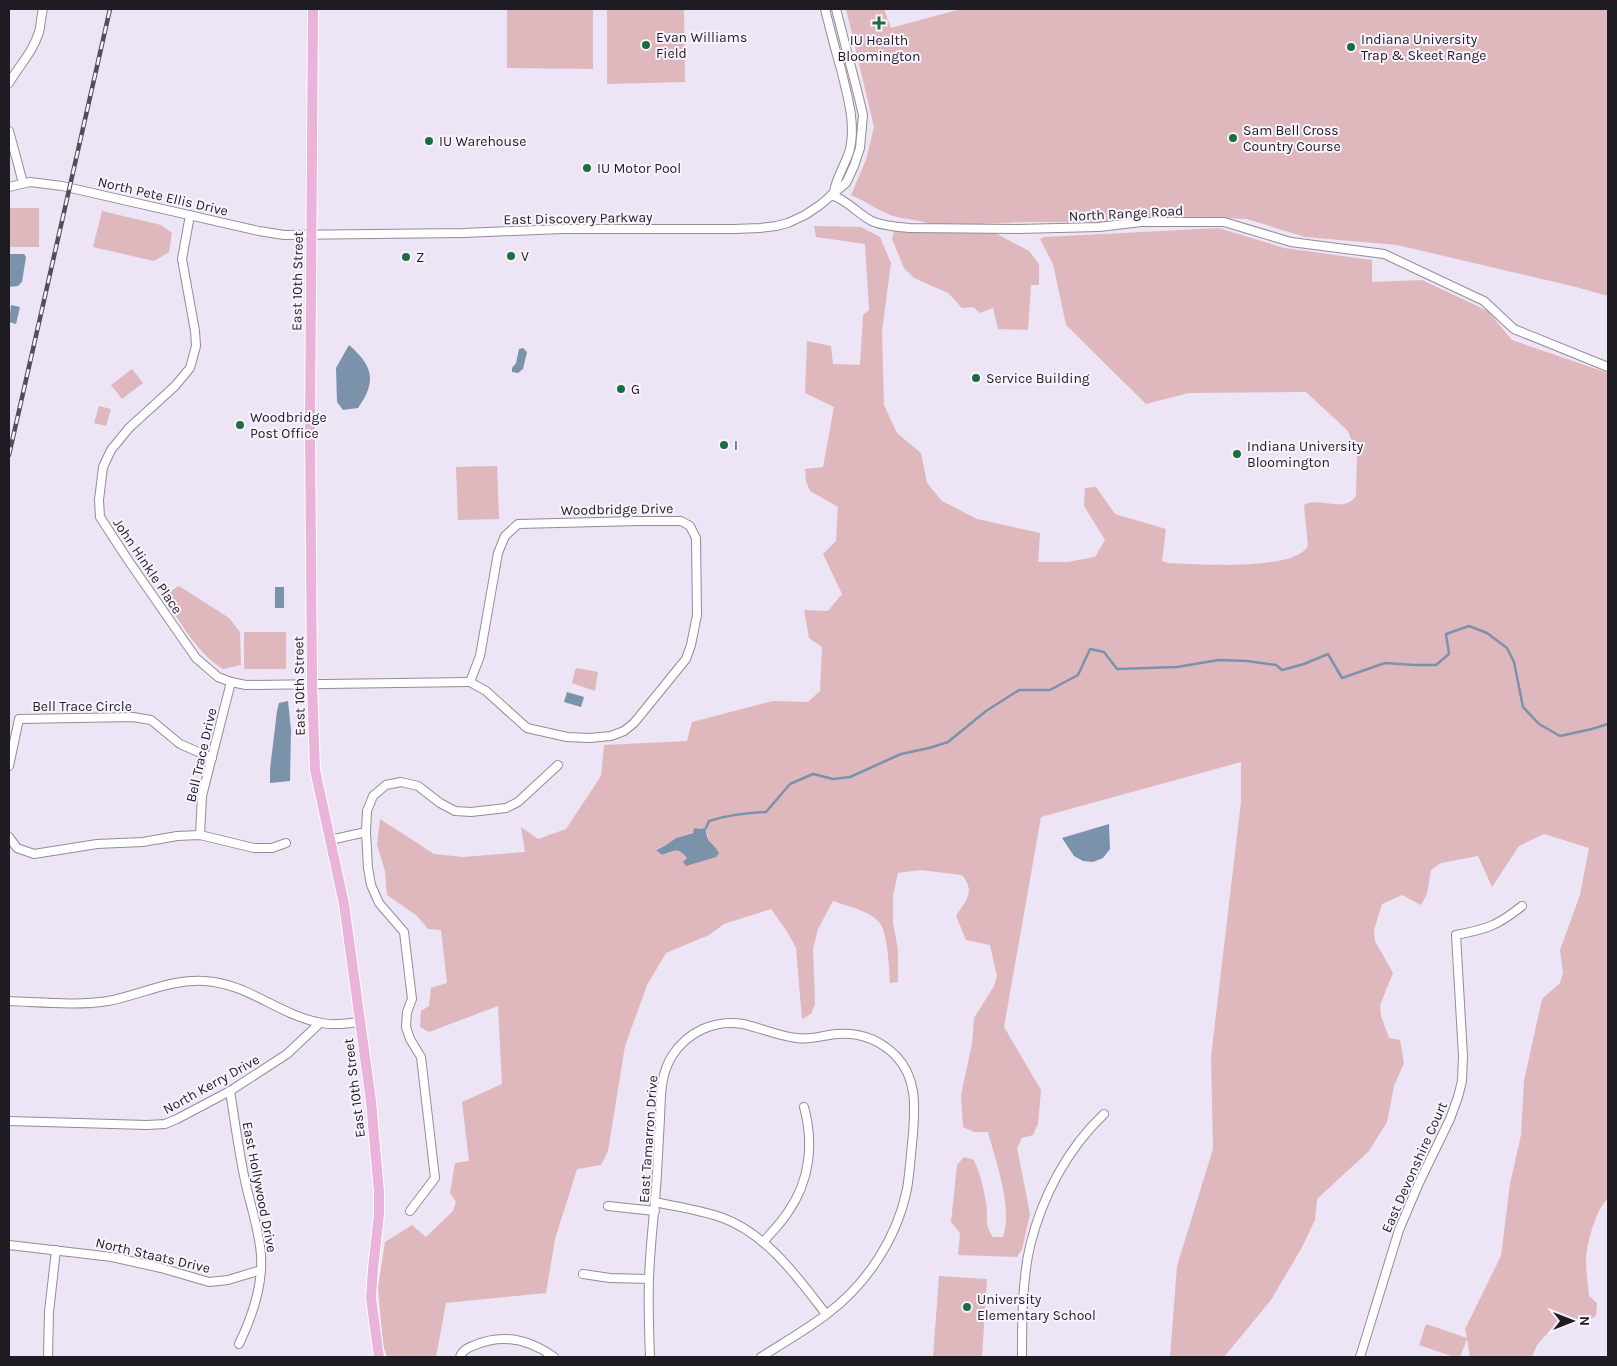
<svg xmlns="http://www.w3.org/2000/svg" width="1617" height="1366" font-family="Karla,sans-serif">
<style>
.green{fill:#deb8bc;fill-rule:evenodd}
.water{fill:#7a93aa}
.lines{fill:none;stroke-linecap:round;stroke-linejoin:round}
.stream{stroke:#7a93aa;stroke-width:2.5}
.minor-casing{stroke:#938b9b;stroke-width:10}
.major-casing{stroke:#fff;stroke-width:12}
.minor{stroke:#fff;stroke-width:8}
.major{stroke:#eab3d9;stroke-width:10}
.rail-casing{stroke:#524d57;stroke-width:4.5}
.rail{stroke:#f9f3fe;stroke-width:2.5;stroke-dasharray:8;stroke-linecap:butt}
.poi-dot{fill:#1a6d3e;stroke:#f9f3fe;stroke-width:2}
.labels{text-anchor:middle;stroke-width:4;stroke-linejoin:round;paint-order:stroke}
.poi-label{font-size:14px;fill:#1f1b22;stroke:#f9f3fe;text-anchor:start}
.street-label{font-size:14px;fill:#1f1b22;stroke:#f9f3fe}
</style>
<rect width="100%" height="100%" fill="#ede4f6"/>
<!-- green -->
<g class="green">
<path d="M507,9H593V69L507,68Z"/>
<path d="M607,9H684L685,82L607,84Z"/>
<path d="M846,9H884L891,28L961,9H1608V296L1576,287L1397,245L1305,237L1247,219L1218,218L1194,220H1129L1097,222H1026L935,226C924,220 907,220 893,216C879,211 865,201 851,195L866,160L874,127Z"/>
<rect x="9" y="208" width="30" height="39"/>
<path d="M102,211L161,225L172,233L169,252L154,261L93,247Z"/>
<path d="M814,226L861,227L880,237L891,263L882,331L884,405L897,433L921,453L927,483L942,501L977,519L1040,533L1038,562H1067L1095,557L1105,540L1084,506L1085,488L1096,487L1115,514L1166,529L1162,561L1168,563C1196,564 1293,572 1308,546L1304,505C1319,496 1344,514 1356,496L1357,456L1348,431L1306,392L1189,393L1146,404L1066,325L1053,264L1040,239L1045,237L1219,228L1284,248L1372,260V282L1422,280L1488,311L1512,340L1608,373V1199C1596,1207 1586,1246 1586,1261C1586,1272 1588,1284 1589,1296L1597,1303L1596,1316L1586,1321L1561,1318L1537,1345L1532,1357H1470L1467,1339L1460,1357H1454L1419,1345L1426,1324L1467,1338L1465,1329L1501,1256L1510,1184L1521,1135L1524,1081L1542,999L1560,983L1563,973L1560,950L1580,895L1589,848L1544,834L1519,846L1492,887L1478,856L1441,863L1431,870L1427,894L1421,905L1402,895L1382,904L1374,930L1375,941L1393,973L1380,1005L1381,1016L1389,1038L1400,1040L1404,1063L1394,1086L1387,1122L1369,1151L1317,1199L1315,1220L1301,1249L1271,1300L1224,1357H1170L1177,1266L1213,1149L1211,1057L1241,802V762L1041,817L1004,1027L1041,1090L1038,1124L1033,1135L1022,1138L1017,1148L1030,1214L1022,1249L1017,1257L958,1255L960,1233L951,1222L957,1165L964,1157L974,1160C980,1174 984,1188 986,1203C989,1219 983,1222 993,1237H1003C1013,1208 996,1162 988,1132H974L963,1127L961,1095L972,1044L974,1018L994,986L997,976L990,945L966,940L956,916C966,900 976,892 962,875L920,870L898,873L893,895V923L898,950V982L890,983C889,969 888,932 879,922C868,910 847,906 833,901L818,929L813,949L815,1004L811,1014L802,1019L796,948L788,933L771,909L724,924L709,935L666,953L647,985L625,1046L608,1151L601,1165L577,1169L555,1239L546,1293L446,1303L436,1357H387L383,1345L378,1288L385,1242L412,1225L426,1237L453,1211L456,1202L450,1193L455,1163L469,1161L462,1102L502,1084L498,1006L429,1032L420,1027L421,1011L429,1006L431,988L447,983L441,930L428,929L416,915L387,895L385,871L377,845L380,819L434,854L463,857L525,852L521,827L538,839L566,829L601,776L604,745L687,741L692,722L773,701L808,702L820,691L822,647L809,638L804,610L828,611L842,594L823,554L836,541L838,507L810,491L806,481L805,469L823,467L834,407L805,393L807,341L831,346L833,364L860,365L863,315L869,310L865,244L816,237ZM706,828L709,843L715,847L687,858C678,847 674,851 662,855L656,849L666,845L676,838Z"/>
<path d="M894,231L995,233L1029,251L1039,264V285H1031L1028,330L998,329L993,308L980,313L973,307L962,308L948,293L914,278L904,268L892,239Z"/>
<path d="M132,369L143,383L122,399L111,385Z"/>
<path d="M99,406L111,409L106,426L94,423Z"/>
<path d="M497,466L499,519L458,520L456,467Z"/>
<path d="M179,586L229,618L240,632L241,665L223,669C198,654 182,624 165,600L167,593Z"/>
<rect x="244" y="632" width="42" height="37"/>
<path d="M577,668L598,672L595,691L572,683L575,670Z"/>
<path d="M939,1276L987,1279L982,1357H933Z"/>
</g>
<!-- water -->
<g class="water">
<path d="M9,254H24L26,257L22,282L18,286L9,287Z"/>
<path d="M11,305L20,307L16,324L9,322Z"/>
<path d="M349,345C373,366 377,381 358,408L343,410L337,402L336,368Z"/>
<path d="M523,348L527,352L523,369L518,373L512,372V368L516,363L519,349Z"/>
<rect x="275" y="587" width="9" height="21"/>
<path d="M567,692L584,697L581,707L564,702Z"/>
<path d="M288,701L291,730L290,781L270,783V769L277,711L279,703Z"/>
<path d="M1109,824L1110,849L1103,858L1093,862L1083,861L1074,856L1062,838Z"/>
<path d="M694,828L699,829L706,828C707,846 712,840 719,853L716,857L686,866L683,862L687,858C678,847 674,851 662,855L656,850L666,845L676,838L693,833Z"/>
</g>
<g class="lines">
<!-- stream -->
<path class="stream" d="M706,828L709,821C728,815 746,813 766,812L790,784L813,774L833,779L850,777L901,754L929,748L948,742L986,711L1019,690H1050L1078,675L1090,649L1104,652L1117,669L1177,667L1219,660L1247,661L1276,665L1282,670L1304,664L1328,654L1342,678L1385,663L1414,665H1436L1449,654L1446,634L1469,626L1487,633L1507,648L1514,662L1523,707L1539,724L1560,736L1592,729L1608,724"/>
<defs>
<g id="minor">
<path d="M825,9C830,29 835,49 841,69C847,95 856,122 850,149C846,164 836,177 834,192"/>
<path d="M9,83C19,66 33,52 39,32C41,25 41,16 43,9"/>
<path d="M9,131L23,183"/>
<path d="M9,187L30,182L62,186L259,231L284,235L463,233L562,229H734L760,228L776,226L788,223L805,215L820,205L846,183L854,166L860,148L863,115L858,94L836,9"/>
<path d="M831,195C850,201 859,216 874,222C885,226 898,227 909,228L1018,229L1099,227L1141,222H1224L1291,242L1384,254L1484,301L1514,329L1608,367"/>
<path d="M190,215L182,259L195,331L196,346L190,368L175,386L129,428L111,450L103,467L99,500L100,517L128,560L196,658L218,677L231,682L246,685L470,682"/>
<path d="M638,521H681L690,526L696,538L697,615L691,645L686,659L634,723L624,731L611,736L589,738L567,737L527,728L486,691L470,682L480,656L498,553L505,536L518,524Z"/>
<path d="M9,766L19,719L133,717L151,720L180,744L212,758"/>
<path d="M200,835L202,796L231,682"/>
<path d="M9,837L17,848L34,854L97,844L143,842L177,836L200,835L254,848H272L286,843"/>
<path d="M330,840L366,832"/>
<path d="M9,1001C38,1002 79,1006 108,1001C140,995 170,979 204,981C248,983 280,1016 322,1023C335,1026 348,1023 360,1022"/>
<path d="M230,1091C235,1122 239,1154 246,1185C251,1207 260,1233 261,1256C263,1287 252,1317 239,1344"/>
<path d="M9,1121L147,1125L165,1124L177,1119L230,1091L287,1054L320,1023"/>
<path d="M655,1202C678,1207 701,1210 723,1218C768,1235 798,1278 826,1314"/>
<path d="M608,1206L655,1211"/>
<path d="M410,1211L435,1178L421,1057L410,1039L406,1027L407,1012L412,999L404,932L379,903L371,885L368,868L366,832L367,811L373,796L386,785L401,782L418,786L440,803L455,811L471,812L506,808L518,802L558,765"/>
<path d="M763,1242C772,1232 781,1223 788,1212C810,1181 814,1143 804,1107"/>
<path d="M9,1245L112,1257L161,1268L209,1282L228,1280L261,1270"/>
<path d="M583,1274L610,1278L649,1279"/>
<path d="M48,1357L49,1312L56,1250"/>
<path d="M460,1357C462,1350 468,1348 475,1345C503,1333 530,1340 554,1357"/>
<path d="M650,1357C649,1331 648,1305 649,1279C650,1244 655,1209 657,1173C658,1155 659,1137 660,1118C661,1097 660,1075 672,1056C687,1032 715,1019 743,1024C761,1028 778,1036 797,1038C808,1040 818,1037 829,1035C854,1031 877,1037 896,1056C917,1078 915,1106 913,1134C911,1152 910,1171 907,1189C897,1238 867,1284 827,1314C806,1330 783,1343 761,1357"/>
<path d="M1022,1357C1022,1322 1022,1281 1030,1246C1042,1197 1067,1149 1104,1114"/>
<path d="M1360,1357L1399,1230L1419,1183L1450,1119L1458,1097L1462,1081L1463,1056L1456,935C1487,929 1497,926 1522,906"/>
</g>
<path id="major" d="M313,9L310,429L312,683L315,770L344,904L371,1101L379,1192V1214L373,1269L371,1298L379,1357"/>
</defs>
<!-- minor casing -->
<use href="#minor" class="minor-casing"/>
<!-- major casing -->
<use href="#major" class="major-casing"/>
<!-- minor -->
<use href="#minor" class="minor"/>
<!-- major -->
<use href="#major" class="major"/>
<defs>
<path id="rail" d="M9,455L110,9"/>
</defs>
<!-- rail casing -->
<use href="#rail" class="rail-casing"/>
<!-- rail -->
<use href="#rail" class="rail"/>
</g>
<!-- markers -->
<g class="poi-dot">
<path d="M876.5 15.5h5v5h5v5h-5v5h-5v-5h-5v-5h5z"/>
<circle cx="646" cy="45" r="5"/>
<circle cx="1351" cy="47" r="5"/>
<circle cx="1233" cy="138" r="5"/>
<circle cx="429" cy="141" r="5"/>
<circle cx="587" cy="168" r="5"/>
<circle cx="511" cy="256" r="5"/>
<circle cx="406" cy="257" r="5"/>
<circle cx="976" cy="378" r="5"/>
<circle cx="621" cy="389" r="5"/>
<circle cx="240" cy="425" r="5"/>
<circle cx="724" cy="445" r="5"/>
<circle cx="1237" cy="454" r="5"/>
<circle cx="967" cy="1307" r="5"/>
</g>
<g class="labels">
<!-- poi labels -->
<g class="poi-label">
<text x="656" y="42">Evan Williams<tspan x="656" dy="16">Field</tspan></text>
<text x="1361" y="44">Indiana University<tspan x="1361" dy="16">Trap &amp; Skeet Range</tspan></text>
<text x="879" y="45" text-anchor="middle">IU Health<tspan x="879" dy="16">Bloomington</tspan></text>
<text x="1243" y="135">Sam Bell Cross<tspan x="1243" dy="16">Country Course</tspan></text>
<text x="439" y="146">IU Warehouse</text>
<text x="597" y="173">IU Motor Pool</text>
<text x="521" y="261">V</text>
<text x="416" y="262">Z</text>
<text x="986" y="383">Service Building</text>
<text x="631" y="394">G</text>
<text x="250" y="422">Woodbridge<tspan x="250" dy="16">Post Office</tspan></text>
<text x="734" y="450">I</text>
<text x="1247" y="451">Indiana University<tspan x="1247" dy="16">Bloomington</tspan></text>
<text x="977" y="1304">University<tspan x="977" dy="16">Elementary School</tspan></text>
</g>
<!-- street labels -->
<g class="street-label">
<text transform="translate(163 196) rotate(13)" y="5">North Pete Ellis Drive</text>
<text transform="translate(1126 213) rotate(-3)" y="5">North Range Road</text>
<text transform="translate(578 218) rotate(-1)" y="5">East Discovery Parkway</text>
<text transform="translate(297 281) rotate(-89)" y="5">East 10th Street</text>
<text transform="translate(617 509) rotate(-1)" y="5">Woodbridge Drive</text>
<text transform="translate(148 566) rotate(56)" y="5">John Hinkle Place</text>
<text transform="translate(299 686) rotate(-91)" y="5">East 10th Street</text>
<text x="82" y="711">Bell Trace Circle</text>
<text transform="translate(201 755) rotate(-77)" y="5">Bell Trace Drive</text>
<text transform="translate(211 1084) rotate(-29)" y="5">North Kerry Drive</text>
<text transform="translate(354 1088) rotate(-97)" y="5">East 10th Street</text>
<text transform="translate(648 1139) rotate(-86)" y="5">East Tamarron Drive</text>
<text transform="translate(1414 1167) rotate(-66)" y="5">East Devonshire Court</text>
<text transform="translate(260 1187) rotate(79)" y="5">East Hollywood Drive</text>
<text transform="translate(153 1255) rotate(13)" y="5">North Staats Drive</text>
</g>
</g>
<!-- border -->
<rect width="1617" height="1366" fill="none" stroke="#1f1b22" stroke-width="20"/>
<!-- north arrow -->
<g transform="translate(1572 1321) rotate(90)" stroke="#f9f3fe" stroke-width="4" paint-order="stroke">
<path d="M0-4L9 19L0 12L-9 19Z" fill="#1f1b22"/>
<text y="-8" font-size="14" font-weight="bold" text-anchor="middle" fill="#1f1b22">N</text>
</g>
</svg>
